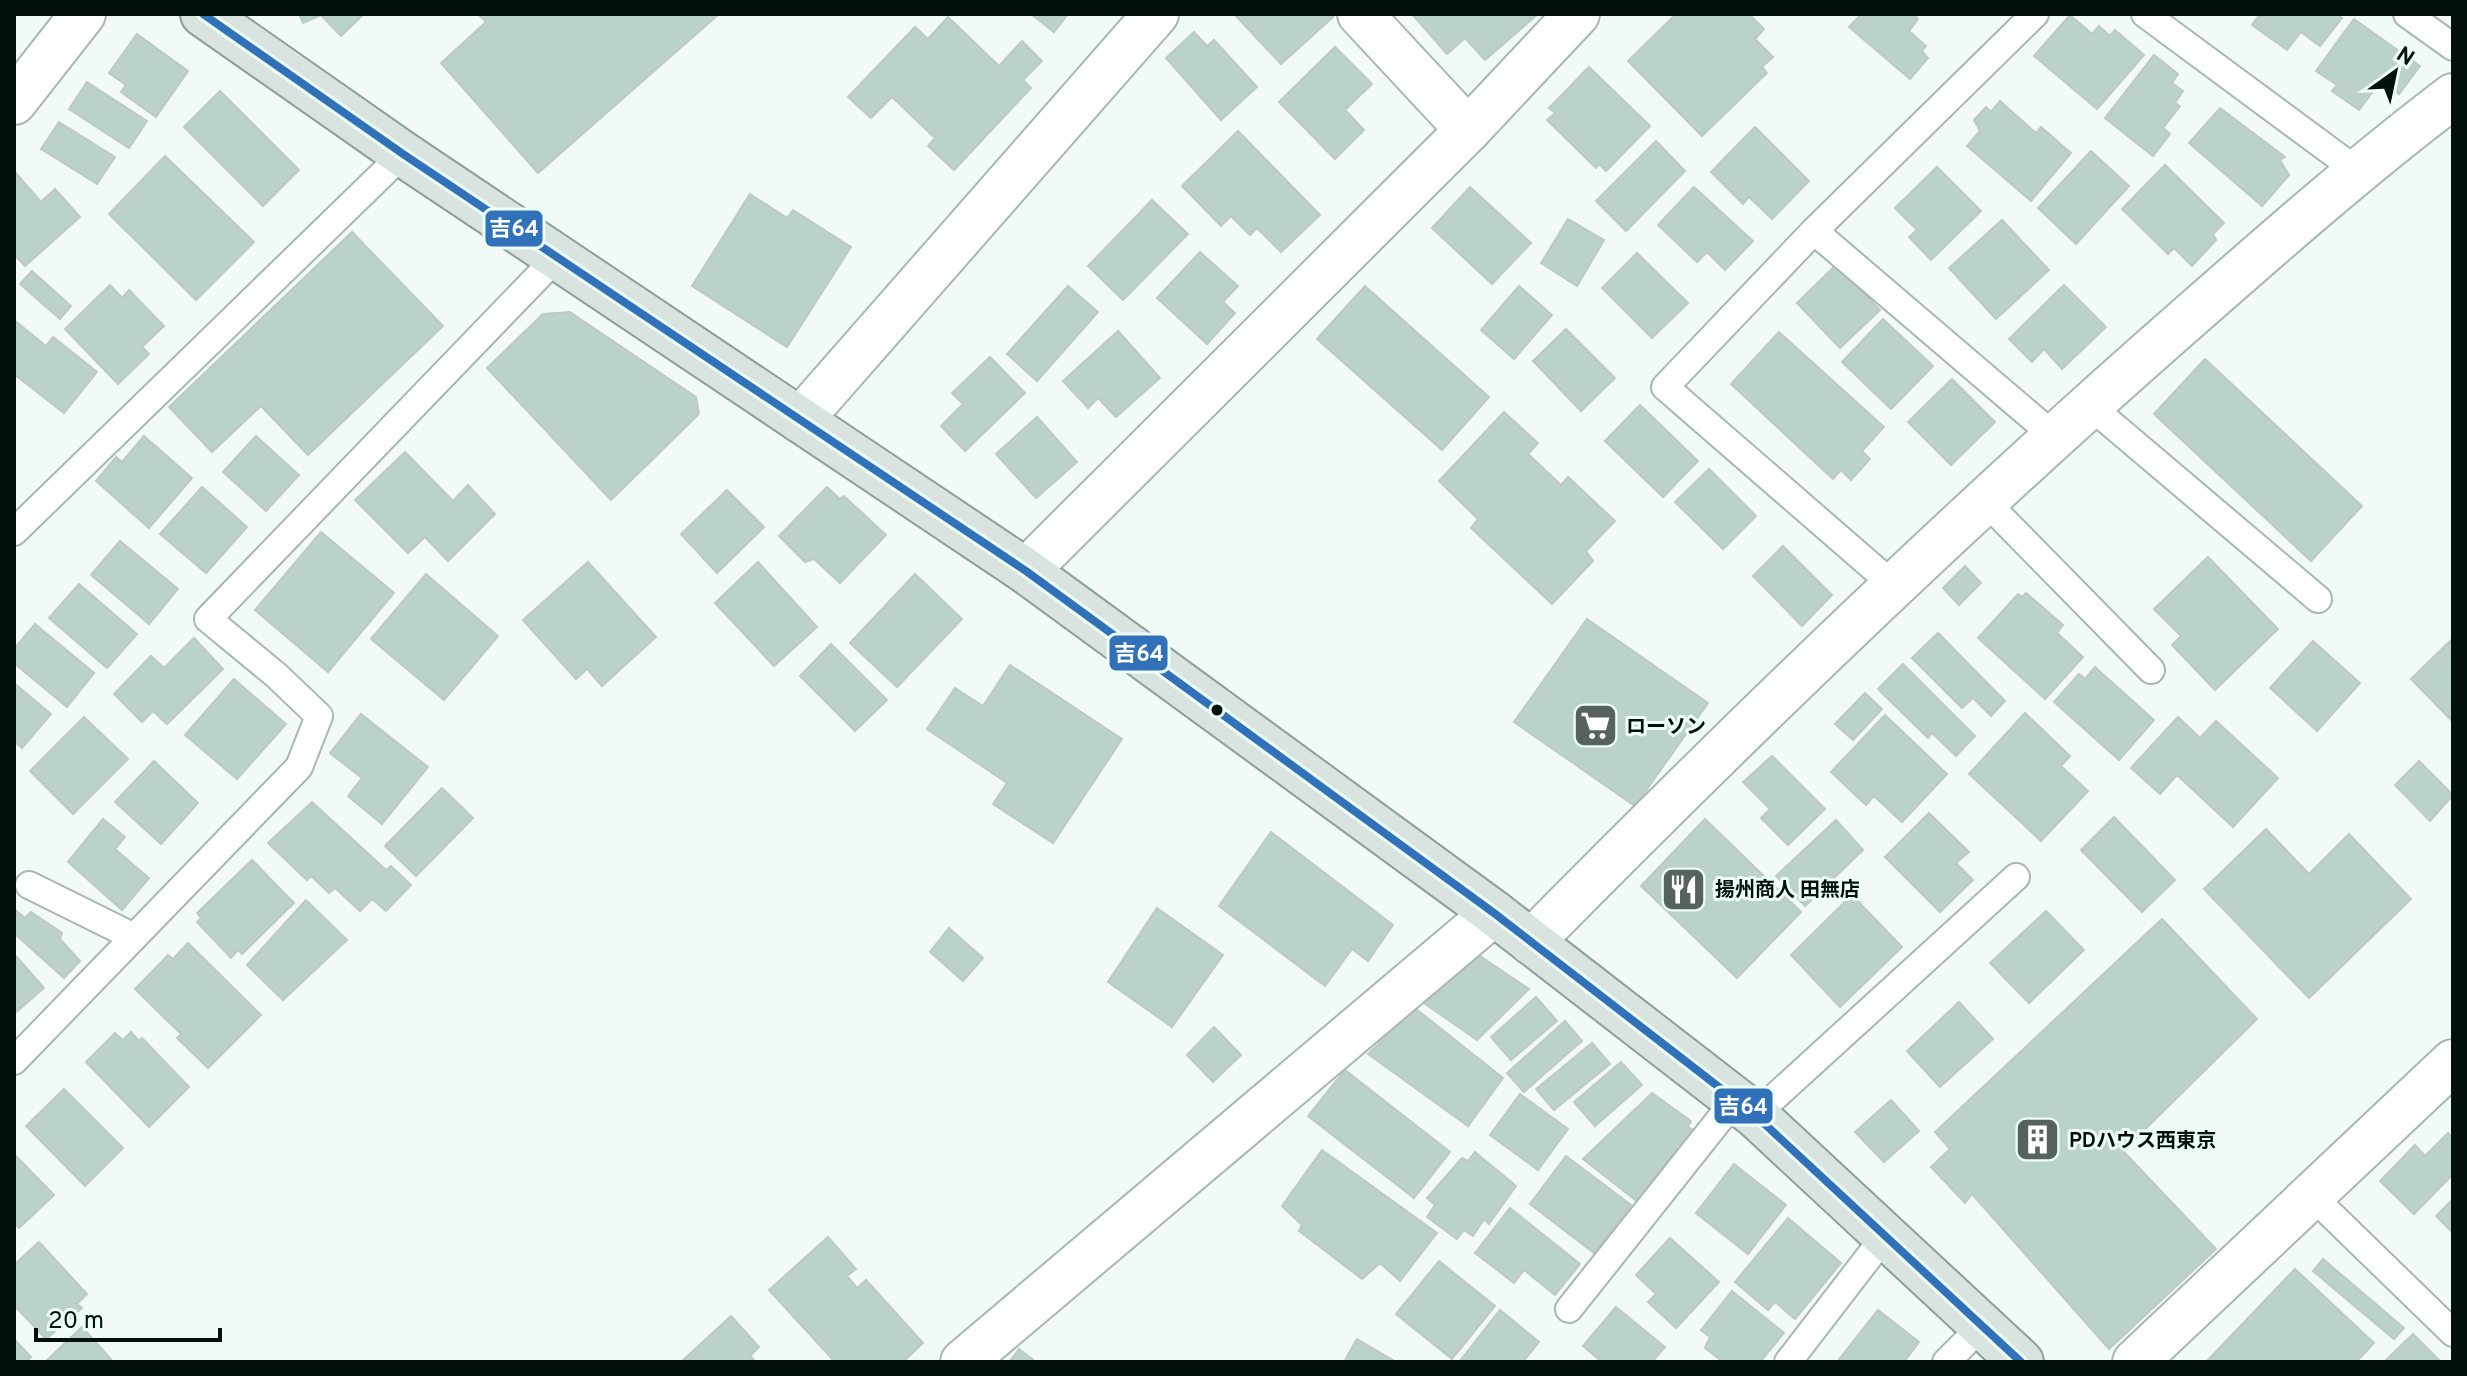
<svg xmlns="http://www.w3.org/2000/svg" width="2467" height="1376" font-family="Overpass,'Noto Sans JP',sans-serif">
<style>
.building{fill:#bbd2ca;stroke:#bdc9c4;stroke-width:2}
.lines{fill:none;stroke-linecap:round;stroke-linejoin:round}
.service-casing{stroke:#abb6b2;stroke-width:30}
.minor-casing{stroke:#abb6b2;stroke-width:48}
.primary-casing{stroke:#8b9f98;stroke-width:48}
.service{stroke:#fdfefe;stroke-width:26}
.minor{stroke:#fdfefe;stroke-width:44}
.primary{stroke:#d9e4e1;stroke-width:44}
.bus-1-casing{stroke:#edfef7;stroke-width:14}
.bus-1{stroke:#3071b9;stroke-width:8}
.bus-dot{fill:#03100b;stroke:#edfef7;stroke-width:3}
.labels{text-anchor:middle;stroke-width:6;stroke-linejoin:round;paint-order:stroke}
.poi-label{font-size:20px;font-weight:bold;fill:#03100b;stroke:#edfef7;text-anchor:start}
.line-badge{stroke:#edfef7;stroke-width:3}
.badge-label{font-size:22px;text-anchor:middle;font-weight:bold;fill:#fff}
</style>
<rect width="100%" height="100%" fill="#f1faf6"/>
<!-- building -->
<g class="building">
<path d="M299,14H364L341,36L321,15L303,23Z"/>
<path d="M478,14H719L538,173L441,63L486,22Z"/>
<path d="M1031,14H1068L1054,32Z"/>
<path d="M1234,14H1329L1333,17L1281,64Z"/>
<path d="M1412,14H1538L1485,60L1465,38L1447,54Z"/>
<path d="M1676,14H1749L1764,29L1755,39L1773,57L1762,67L1767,73L1702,136L1628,61Z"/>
<path d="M1861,14H1913L1918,19L1909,31L1926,46L1922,51L1928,58L1910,79L1849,27Z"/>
<path d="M2260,14H2336L2342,18L2320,46L2301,32L2287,50L2252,25Z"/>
<path d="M2070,15L2092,34L2099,26L2110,36L2115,30L2144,55L2097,109L2034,56Z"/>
<path d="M948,17L999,66L1022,41L1042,61L1023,80L1031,88L954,170L928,146L935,138L892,97L871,118L848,97L915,27L928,39Z"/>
<path d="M2354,19L2420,66L2399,94L2381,81L2359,110L2332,91L2337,85L2316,71Z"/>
<path d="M1194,32L1207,46L1214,40L1257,87L1221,120L1166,58Z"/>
<path d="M137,34L188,71L156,117L121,92L126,85L109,73Z"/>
<path d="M1335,47L1372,84L1345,110L1364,130L1335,159L1279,102Z"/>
<path d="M2154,55L2178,74L2172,83L2183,91L2175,103L2180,106L2163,128L2170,134L2153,156L2105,118Z"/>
<path d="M1589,67L1650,126L1606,171L1599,164L1596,168L1547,120L1555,113L1549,108Z"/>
<path d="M87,82L147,121L129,148L69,109Z"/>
<path d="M220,91L299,170L263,206L184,127Z"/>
<path d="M2000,101L2036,133L2041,127L2071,153L2031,201L1967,146L1980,131L1974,120L1986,107L1991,112Z"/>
<path d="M2220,108L2285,157L2280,160L2289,175L2262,206L2189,143Z"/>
<path d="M59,122L115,157L97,184L41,149Z"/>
<path d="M1755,127L1809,181L1772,219L1749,197L1743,204L1711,172Z"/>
<path d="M1238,131L1320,215L1281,252L1257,228L1250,235L1231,216L1221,226L1182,186Z"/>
<path d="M1656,141L1685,171L1626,231L1596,201Z"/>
<path d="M2091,151L2129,186L2076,244L2038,208Z"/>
<path d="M165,156L254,242L196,300L109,214Z"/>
<path d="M2165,165L2224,223L2213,234L2216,240L2192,266L2174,248L2168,254L2122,209Z"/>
<path d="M1937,167L1981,211L1931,260L1909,237L1917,230L1895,208Z"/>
<path d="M14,171L41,202L55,189L80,217L25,266L14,254Z"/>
<path d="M1470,187L1531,243L1492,284L1432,228Z"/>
<path d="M1694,187L1753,241L1725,270L1707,252L1697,262L1658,225Z"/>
<path d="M750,194L787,218L793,210L851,247L787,347L692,286Z"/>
<path d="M1152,200L1188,234L1123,300L1088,266Z"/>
<path d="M1568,219L1604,240L1577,286L1541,263Z"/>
<path d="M2002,220L2049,270L1996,319L1949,268Z"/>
<path d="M352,232L443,326L308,455L261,406L212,452L169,407Z"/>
<path d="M1200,252L1238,286L1223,302L1235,313L1207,344L1157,298Z"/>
<path d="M1637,253L1688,303L1652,338L1602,288Z"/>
<path d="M1836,265L1880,310L1840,348L1797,303Z"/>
<path d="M32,271L71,306L60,319L20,284Z"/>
<path d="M110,285L122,298L129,290L164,326L142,347L149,354L118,384L65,329Z"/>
<path d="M2064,285L2106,327L2062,369L2044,349L2032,362L2009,339Z"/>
<path d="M1068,286L1098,312L1037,381L1007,354Z"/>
<path d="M1365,286L1489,397L1442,450L1317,339Z"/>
<path d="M1519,286L1552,315L1514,359L1481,330Z"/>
<path d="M570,312L696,397L699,414L611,500L487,368L543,314Z"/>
<path d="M1883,319L1933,366L1891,409L1842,362Z"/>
<path d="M14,320L46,346L53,337L97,372L64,413L14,374Z"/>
<path d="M1566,329L1615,378L1581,411L1533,361Z"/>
<path d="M1118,331L1160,378L1116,417L1098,398L1088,408L1063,381Z"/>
<path d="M1779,332L1884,427L1862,451L1870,459L1851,480L1841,470L1833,479L1731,384Z"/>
<path d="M990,357L1025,393L965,451L941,426L963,404L952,393Z"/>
<path d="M2205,359L2362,506L2311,561L2154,414Z"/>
<path d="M1952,379L1995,422L1951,465L1908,422Z"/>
<path d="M1640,405L1698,461L1663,497L1605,441Z"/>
<path d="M1504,412L1538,443L1528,454L1561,485L1568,477L1615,521L1586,551L1593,561L1552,604L1471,528L1478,519L1439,481Z"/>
<path d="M1037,417L1077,462L1036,498L996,454Z"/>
<path d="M144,436L192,478L149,528L96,481L116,457L122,462Z"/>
<path d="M256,436L299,475L266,511L223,472Z"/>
<path d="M405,452L453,501L468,485L495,514L448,561L425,537L408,553L355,500Z"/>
<path d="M1709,469L1756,516L1723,549L1675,502Z"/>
<path d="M202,487L247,527L206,573L160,534Z"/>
<path d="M827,487L840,499L844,496L886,535L840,583L814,559L805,562L779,536Z"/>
<path d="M727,490L764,527L717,573L681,534Z"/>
<path d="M321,532L394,593L328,672L255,610Z"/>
<path d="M120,541L178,589L149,624L91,575Z"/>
<path d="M1783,546L1832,595L1802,626L1753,576Z"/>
<path d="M2208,557L2278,629L2215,690L2172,645L2181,636L2154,609Z"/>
<path d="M588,562L656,637L602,686L587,669L576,679L523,620Z"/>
<path d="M758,562L817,627L774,666L715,603Z"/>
<path d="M1965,566L1981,583L1959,605L1943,588Z"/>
<path d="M426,574L498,636L444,700L371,639Z"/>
<path d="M915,574L962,619L897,687L850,643Z"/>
<path d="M79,584L137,634L107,668L49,618Z"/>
<path d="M2026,593L2063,625L2057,633L2083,657L2045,699L1978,638L2018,594L2022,597Z"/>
<path d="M1587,619L1708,703L1635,806L1514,722Z"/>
<path d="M35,624L94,673L67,707L14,663V649Z"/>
<path d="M1938,633L2005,701L1991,716L1973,698L1962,708L1912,658Z"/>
<path d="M194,638L223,669L167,724L153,711L142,722L114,694L151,656L164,668Z"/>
<path d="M2453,638V722L2411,679Z"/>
<path d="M2313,641L2360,683L2317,731L2270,688Z"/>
<path d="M831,644L887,700L855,731L800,676Z"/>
<path d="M1903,664L1975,736L1956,756L1932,733L1928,738L1878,689Z"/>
<path d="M1010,665L1122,739L1053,843L993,804L1007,783L927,729L955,688L983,706Z"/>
<path d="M2095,667L2154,720L2119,760L2054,702L2079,674L2085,679Z"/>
<path d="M234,679L286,724L237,779L185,735Z"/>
<path d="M14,683L51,714L22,748L14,741Z"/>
<path d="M1865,693L1882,709L1853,740L1835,724Z"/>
<path d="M2025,713L2070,756L2061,766L2088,791L2041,841L1969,774Z"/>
<path d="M361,714L428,767L382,824L348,796L362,778L330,753Z"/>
<path d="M1885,715L1947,774L1902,822L1874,796L1866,805L1831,772Z"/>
<path d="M84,717L128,759L73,814L30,771Z"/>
<path d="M2178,717L2200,738L2216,721L2278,778L2233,827L2177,775L2160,794L2131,768Z"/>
<path d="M1772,756L1825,809L1788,845L1761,818L1770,809L1743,782Z"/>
<path d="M154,761L198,803L161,844L115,802Z"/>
<path d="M2419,761L2453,795L2430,821L2395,785Z"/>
<path d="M442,788L473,818L416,876L385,846Z"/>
<path d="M312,802L386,870L391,866L411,885L386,911L372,899L360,911L335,888L329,893L311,876L307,880L268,843Z"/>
<path d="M1929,813L1969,852L1956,863L1973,880L1940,912L1885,857Z"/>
<path d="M2114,817L2175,880L2142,912L2081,850Z"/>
<path d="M103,819L125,837L115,849L149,878L122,910L68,862Z"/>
<path d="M1705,819L1801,912L1737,978L1641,886Z"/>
<path d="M1836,820L1863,850L1805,906L1776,876Z"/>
<path d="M2266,829L2309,874L2349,834L2411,899L2309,998L2204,889Z"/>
<path d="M1271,832L1393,925L1368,961L1352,949L1325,986L1219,906Z"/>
<path d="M252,860L294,903L242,954L238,950L231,958L197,922L201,918L197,913Z"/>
<path d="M1852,895L1902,947L1840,1007L1791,955Z"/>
<path d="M306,900L347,940L283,1000L247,965Z"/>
<path d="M1157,908L1223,955L1172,1027L1108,982Z"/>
<path d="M14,909L25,918L31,912L62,933L60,939L80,961L64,978L14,933Z"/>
<path d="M2046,911L2084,950L2029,1003L1990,963Z"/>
<path d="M2162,919L2257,1019L2123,1151L2216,1249L2109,1349L1972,1194L1965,1203L1931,1167L1950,1149L1935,1132Z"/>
<path d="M949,928L983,958L963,981L930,952Z"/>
<path d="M188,943L261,1015L208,1068L177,1038L181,1034L135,989L168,955L173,959Z"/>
<path d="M1474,952L1529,989L1477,1040L1421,1001Z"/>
<path d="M14,954L44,988L14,1014Z"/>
<path d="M1536,997L1557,1021L1511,1060L1491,1037Z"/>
<path d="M1959,1002L1993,1039L1940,1087L1907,1051Z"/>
<path d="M1411,1005L1503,1078L1468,1126L1368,1054L1386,1037L1379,1031Z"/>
<path d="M1565,1021L1582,1041L1524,1092L1507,1073Z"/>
<path d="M1214,1027L1241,1055L1213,1082L1187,1055Z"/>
<path d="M131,1032L139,1041L142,1038L189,1087L149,1127L86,1062L115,1033L123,1040Z"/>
<path d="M1592,1043L1610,1064L1554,1110L1536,1089Z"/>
<path d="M1621,1062L1642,1085L1595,1126L1574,1102Z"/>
<path d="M1345,1070L1450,1152L1414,1198L1308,1116Z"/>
<path d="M64,1089L123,1148L85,1186L26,1126Z"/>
<path d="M1652,1093L1691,1121L1688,1127L1697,1132L1638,1202L1583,1159Z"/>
<path d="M1520,1094L1568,1129L1538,1170L1490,1135Z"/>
<path d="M1891,1100L1919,1131L1884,1162L1855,1132Z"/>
<path d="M2448,1133L2453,1138V1174L2414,1214L2380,1181L2415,1145L2425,1156Z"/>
<path d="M1322,1150L1437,1233L1400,1281L1380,1263L1362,1279L1299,1231L1302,1225L1282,1206Z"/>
<path d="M1475,1152L1516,1186L1489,1224L1484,1219L1473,1236L1464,1230L1457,1239L1427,1217L1435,1205L1427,1198L1462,1158L1468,1161Z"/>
<path d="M14,1154L54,1195L19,1228L14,1223Z"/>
<path d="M1566,1156L1631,1205L1594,1253L1530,1204Z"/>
<path d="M1734,1164L1786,1205L1748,1254L1696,1213Z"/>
<path d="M2453,1199V1233L2436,1216Z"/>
<path d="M1510,1208L1580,1264L1555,1295L1524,1270L1514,1283L1475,1253Z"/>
<path d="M1788,1218L1841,1263L1795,1319L1775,1302L1768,1310L1735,1282Z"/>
<path d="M828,1237L856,1269L847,1276L857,1288L866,1280L923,1343L903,1362H835L769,1290Z"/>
<path d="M1670,1238L1719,1282L1676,1328L1648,1302L1656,1294L1636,1275Z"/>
<path d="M39,1242L87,1294L77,1304L82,1308L46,1339L14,1305V1265Z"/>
<path d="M2323,1259L2404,1328L2394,1339L2313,1271Z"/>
<path d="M1439,1261L1495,1306L1452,1359L1396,1314Z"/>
<path d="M2295,1269L2374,1343L2356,1362H2206Z"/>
<path d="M1732,1291L1784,1333L1760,1362H1723L1705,1348L1710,1337L1701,1330Z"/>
<path d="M1616,1307L1665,1347L1652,1362H1602L1583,1346Z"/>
<path d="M1500,1310L1539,1342L1523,1362H1459Z"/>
<path d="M1878,1310L1919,1342L1904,1362H1837Z"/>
<path d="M731,1316L759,1347L750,1356L756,1362H681Z"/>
<path d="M82,1327L111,1359L107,1362H45Z"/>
<path d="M2413,1334L2441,1362H2384Z"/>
<path d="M14,1339L31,1357L26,1362H14Z"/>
<path d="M1357,1339L1396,1362H1344Z"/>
<path d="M1019,1349L1036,1362H1009Z"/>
</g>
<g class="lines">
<defs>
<g id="service">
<path d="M2145,14L2356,170"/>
<path d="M2407,14L2453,47"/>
<path d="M1814,231L2054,436"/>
<path d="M2089,405L2318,599"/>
<path d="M1984,500L2151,670"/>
<path d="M14,532L403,154"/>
<path d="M1892,584L1665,387L1814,231L2035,14"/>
<path d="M29,885L134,937"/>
<path d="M14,1061L299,767L319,716L276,675L208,619L558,256"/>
<path d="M1755,1115L2016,877"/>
<path d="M2310,1194L2453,1333"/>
<path d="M1569,1309L1735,1100"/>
<path d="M1788,1362L1885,1236"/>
<path d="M1946,1362L1982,1326"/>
</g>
<g id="minor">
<path d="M1360,14L1468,130"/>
<path d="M14,102L83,14"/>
<path d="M800,420L1156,14"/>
<path d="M1026,571L1468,130L1577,14"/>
<path d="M1531,942C1733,737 1939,538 2155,347C2253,261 2349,175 2453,96"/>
<path d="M963,1362L1494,913"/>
<path d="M2135,1362L2453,1062"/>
</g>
<path id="primary" d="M203,14L403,154L1026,571L1494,913L1755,1115L2021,1362"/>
</defs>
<!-- service casing -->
<use href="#service" class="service-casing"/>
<!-- minor casing -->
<use href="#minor" class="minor-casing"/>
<!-- primary casing -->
<use href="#primary" class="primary-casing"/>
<!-- service -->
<use href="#service" class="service"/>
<!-- minor -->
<use href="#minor" class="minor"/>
<!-- primary -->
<use href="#primary" class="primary"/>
<defs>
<path id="bus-1" d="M203,14L403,154L1026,571L1494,913L1755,1115L2021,1362"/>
</defs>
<!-- bus-1 casing -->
<use href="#bus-1" class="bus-1-casing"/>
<!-- bus-1 -->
<use href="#bus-1" class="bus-1"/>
</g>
<!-- icons -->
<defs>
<symbol id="supermarket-square" viewBox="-11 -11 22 22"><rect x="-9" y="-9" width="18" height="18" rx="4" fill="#56625d" stroke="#edfef7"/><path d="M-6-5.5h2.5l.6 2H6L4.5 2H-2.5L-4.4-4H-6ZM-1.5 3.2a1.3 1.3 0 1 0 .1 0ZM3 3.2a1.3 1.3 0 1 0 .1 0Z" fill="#fff"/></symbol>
<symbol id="restaurant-square" viewBox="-11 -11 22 22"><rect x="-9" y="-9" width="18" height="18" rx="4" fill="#56625d" stroke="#edfef7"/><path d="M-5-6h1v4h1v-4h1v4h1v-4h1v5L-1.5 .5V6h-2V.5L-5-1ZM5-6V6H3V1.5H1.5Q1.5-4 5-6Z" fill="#fff"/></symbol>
<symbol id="building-square" viewBox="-11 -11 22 22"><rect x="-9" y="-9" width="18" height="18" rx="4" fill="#56625d" stroke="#edfef7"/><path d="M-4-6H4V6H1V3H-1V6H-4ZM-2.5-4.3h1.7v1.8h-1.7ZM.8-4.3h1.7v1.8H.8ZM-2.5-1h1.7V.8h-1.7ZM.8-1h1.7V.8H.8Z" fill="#fff"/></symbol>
</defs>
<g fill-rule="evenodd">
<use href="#supermarket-square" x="1570" y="700" width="51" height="51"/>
<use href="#restaurant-square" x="1658" y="864" width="51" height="51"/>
<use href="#building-square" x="2012" y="1114" width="51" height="51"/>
</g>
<!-- markers -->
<circle class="bus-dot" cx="1217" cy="710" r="7"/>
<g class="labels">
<!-- poi labels -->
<g class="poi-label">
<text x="1626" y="733">ローソン</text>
<text x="1715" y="896">揚州商人 田無店</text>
<text x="2069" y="1147">PDハウス西東京</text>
</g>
</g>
<g class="line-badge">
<rect x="484" y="209" width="60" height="39" rx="8" fill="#3071b9"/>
<rect x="1108" y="634" width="61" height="38" rx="8" fill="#3071b9"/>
<rect x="1713" y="1087" width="61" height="38" rx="8" fill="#3071b9"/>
</g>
<g class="badge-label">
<text x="514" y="236">吉64</text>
<text x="1139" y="661">吉64</text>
<text x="1743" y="1114">吉64</text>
</g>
<!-- border -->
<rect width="2467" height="1376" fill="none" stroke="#03100b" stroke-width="32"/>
<!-- north arrow -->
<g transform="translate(2395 72) rotate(33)" stroke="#edfef7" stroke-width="6" paint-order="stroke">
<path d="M0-6L14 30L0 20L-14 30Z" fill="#03100b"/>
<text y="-12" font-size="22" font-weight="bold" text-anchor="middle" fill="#03100b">N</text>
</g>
<!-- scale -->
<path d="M36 1328v12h184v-12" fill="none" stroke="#03100b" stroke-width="4"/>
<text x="48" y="1328" font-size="24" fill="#03100b" stroke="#edfef7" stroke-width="6" paint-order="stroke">20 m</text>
</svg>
